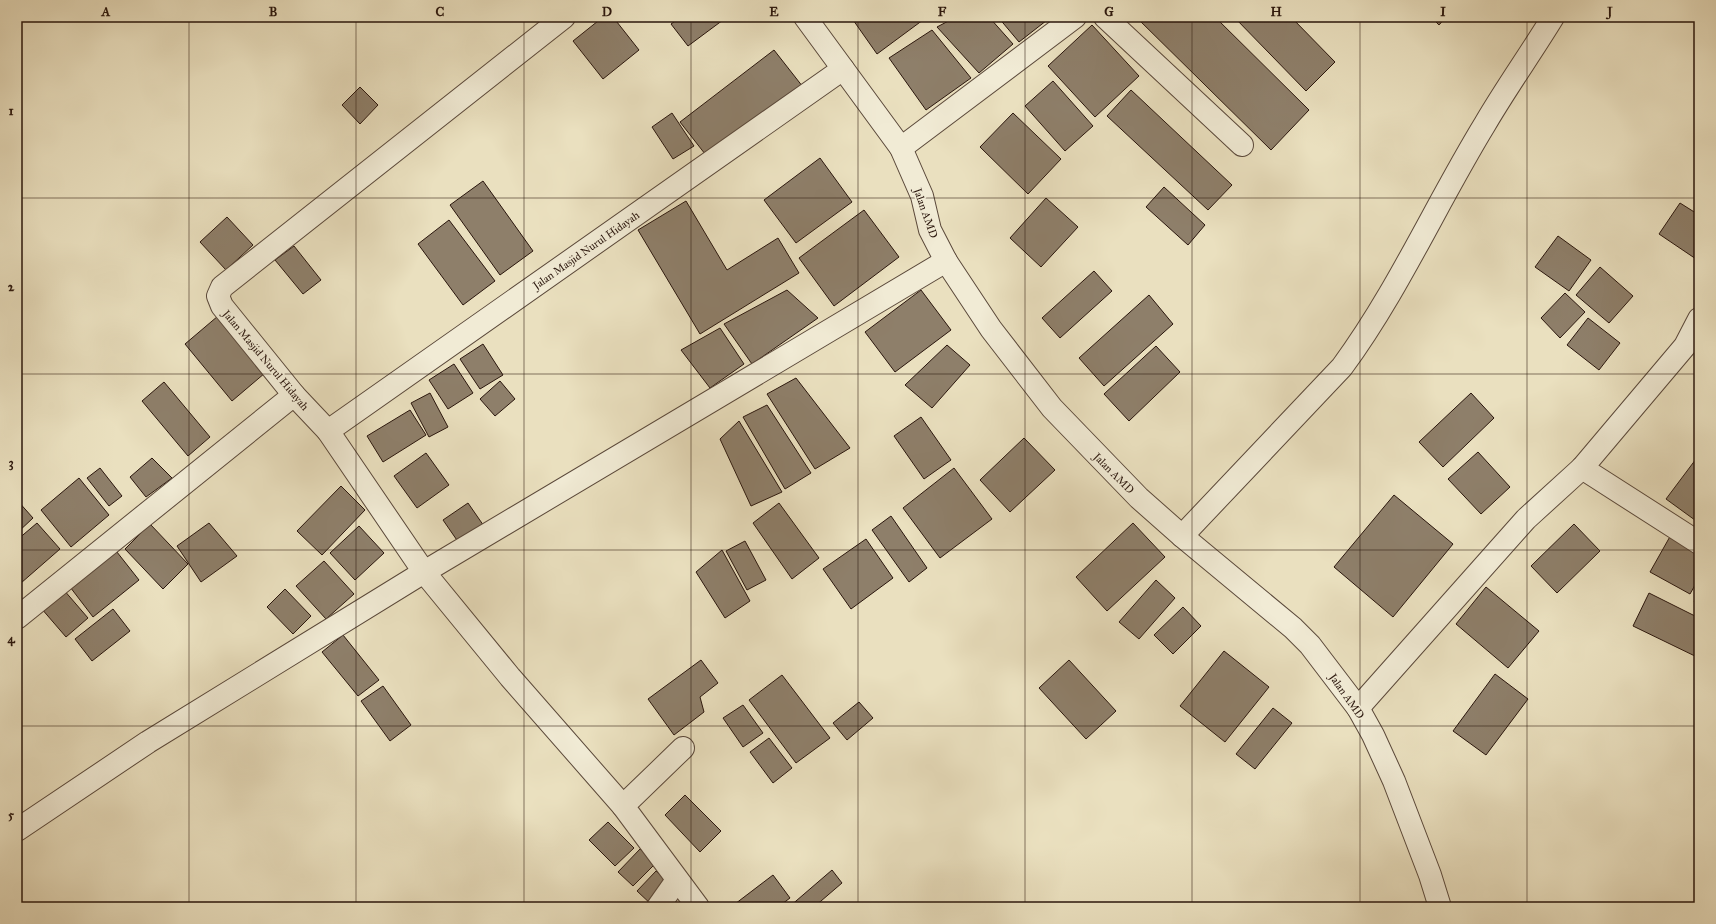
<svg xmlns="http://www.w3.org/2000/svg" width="1716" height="924" font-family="'IM FELL Great Primer',serif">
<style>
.building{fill:#8e7f6a;stroke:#2a160d}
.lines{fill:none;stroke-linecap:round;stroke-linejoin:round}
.minor-casing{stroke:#5a483a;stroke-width:24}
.minor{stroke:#f1ebd5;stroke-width:22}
.grid{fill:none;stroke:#2a160d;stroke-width:1;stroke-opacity:0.55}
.labels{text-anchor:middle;stroke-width:3.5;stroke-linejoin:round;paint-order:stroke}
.street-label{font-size:11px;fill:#2a160d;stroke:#f1ebd5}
.neatline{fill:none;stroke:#2a160d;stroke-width:1.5}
.grid-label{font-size:13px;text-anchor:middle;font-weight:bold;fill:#2a160d}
</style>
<rect width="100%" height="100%" fill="#eae0bf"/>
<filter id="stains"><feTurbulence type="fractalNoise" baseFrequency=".005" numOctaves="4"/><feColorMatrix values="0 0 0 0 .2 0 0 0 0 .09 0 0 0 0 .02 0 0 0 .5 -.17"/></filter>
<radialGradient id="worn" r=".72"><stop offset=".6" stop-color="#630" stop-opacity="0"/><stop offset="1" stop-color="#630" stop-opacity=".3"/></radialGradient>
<!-- building -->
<g class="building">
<path d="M603,17H613L639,50L603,79L573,41Z"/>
<path d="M681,17H721L723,20L688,46L671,24Z"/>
<path d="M851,17H927L877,54Z"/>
<path d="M956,17H989L1013,44L979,73L937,27Z"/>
<path d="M998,17H1051L1019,42Z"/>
<path d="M1136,17H1215L1309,110L1271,150Z"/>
<path d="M1234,17H1291L1335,62L1306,91Z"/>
<path d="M1431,17H1446L1439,25Z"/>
<path d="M1092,25L1139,76L1095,117L1048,66Z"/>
<path d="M932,30L971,78L926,110L889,58Z"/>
<path d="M774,50L803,87L709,159L680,122Z"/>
<path d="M1053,81L1093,126L1065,151L1025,106Z"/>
<path d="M360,87L378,105L360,124L342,105Z"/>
<path d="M1131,90L1232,185L1208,210L1107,116Z"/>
<path d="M672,113L694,146L673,159L652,127Z"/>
<path d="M1013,113L1061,159L1028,194L980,147Z"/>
<path d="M820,158L852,202L796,243L764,200Z"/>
<path d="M483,181L533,251L500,275L450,205Z"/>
<path d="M1164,187L1205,225L1188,245L1146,207Z"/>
<path d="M1046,198L1078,227L1041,267L1010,238Z"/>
<path d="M686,201L727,270L778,238L799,273L700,334L638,230Z"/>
<path d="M1680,203L1699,215V261L1659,234Z"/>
<path d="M864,210L899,257L834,306L799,258Z"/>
<path d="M227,217L253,245L226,270L200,242Z"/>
<path d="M449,220L495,281L463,305L418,244Z"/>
<path d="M1558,236L1591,260L1569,291L1535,267Z"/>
<path d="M294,246L321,280L303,294L275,260Z"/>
<path d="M1600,267L1633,296L1609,323L1576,295Z"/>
<path d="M1094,271L1112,291L1060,338L1042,318Z"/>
<path d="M787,290L818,318L752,364L724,324Z"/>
<path d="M921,290L951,330L895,372L865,332Z"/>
<path d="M1565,293L1585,312L1560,338L1541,318Z"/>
<path d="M1149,295L1173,324L1104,386L1079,358Z"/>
<path d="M218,316L265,373L232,401L185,344Z"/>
<path d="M1588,318L1620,343L1599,370L1567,345Z"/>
<path d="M720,328L744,364L710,388L681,350Z"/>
<path d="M483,344L503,375L480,389L460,359Z"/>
<path d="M947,345L970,365L932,408L905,385Z"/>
<path d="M1156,346L1180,372L1129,421L1104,394Z"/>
<path d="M454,364L473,393L448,409L429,380Z"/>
<path d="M796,378L850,448L815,469L767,394Z"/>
<path d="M500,381L515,399L495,416L480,399Z"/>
<path d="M164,382L210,437L188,456L142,401Z"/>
<path d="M430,393L448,427L429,437L411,403Z"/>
<path d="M1471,393L1494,418L1443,467L1419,442Z"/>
<path d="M767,405L811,473L785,489L743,417Z"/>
<path d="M410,410L426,435L383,462L367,436Z"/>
<path d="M921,417L951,460L924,479L894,436Z"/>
<path d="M739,421L782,492L751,506L720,439Z"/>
<path d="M1024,438L1055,470L1010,512L980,480Z"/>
<path d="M1478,452L1510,487L1481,514L1448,479Z"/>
<path d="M426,453L449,485L417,508L394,476Z"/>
<path d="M1699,455V523L1666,499Z"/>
<path d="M152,458L172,478L146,497L130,477Z"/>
<path d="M100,468L122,496L109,506L87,478Z"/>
<path d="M954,468L992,519L940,558L903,508Z"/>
<path d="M79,478L109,515L71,547L41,510Z"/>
<path d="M341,486L365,510L322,555L297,531Z"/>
<path d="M1394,495L1453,544L1393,617L1334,567Z"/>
<path d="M17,500L33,518L17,533Z"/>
<path d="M468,503L486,529L461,546L443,520Z"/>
<path d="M779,503L819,558L792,579L753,523Z"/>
<path d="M891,516L927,568L909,582L872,530Z"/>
<path d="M37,523L60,549L21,583L17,577V540Z"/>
<path d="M209,523L237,556L201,582L177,546Z"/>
<path d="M1133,523L1165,557L1107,611L1076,577Z"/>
<path d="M150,524L188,564L163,589L125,549Z"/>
<path d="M1574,524L1600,551L1557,593L1531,566Z"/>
<path d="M359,526L384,553L355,580L330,553Z"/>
<path d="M1672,533L1699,549V578L1690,594L1650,572Z"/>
<path d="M866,539L893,578L851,609L823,569Z"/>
<path d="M745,541L766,580L747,590L726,551Z"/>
<path d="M113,547L139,580L93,617L67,583Z"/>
<path d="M722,550L750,601L725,618L696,572Z"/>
<path d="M324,561L354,594L326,619L296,586Z"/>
<path d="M1156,580L1175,598L1139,639L1119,622Z"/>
<path d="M1486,587L1539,631L1508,668L1456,624Z"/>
<path d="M63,589L88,618L66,637L41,608Z"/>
<path d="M285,589L311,616L293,634L267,607Z"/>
<path d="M1649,593L1699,618V658L1633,626Z"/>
<path d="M1699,595V606L1694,602Z"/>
<path d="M1183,607L1201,626L1173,654L1154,635Z"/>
<path d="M113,609L130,631L92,661L75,639Z"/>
<path d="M343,635L379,680L358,696L322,652Z"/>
<path d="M1224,651L1269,687L1225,742L1180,706Z"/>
<path d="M701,660L718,683L700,697L704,712L674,735L648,699Z"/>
<path d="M1069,660L1116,711L1086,739L1039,688Z"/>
<path d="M1495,674L1528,699L1486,755L1453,731Z"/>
<path d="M782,675L830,738L796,763L749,700Z"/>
<path d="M383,686L411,725L390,741L361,701Z"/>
<path d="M859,702L873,718L847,740L833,723Z"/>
<path d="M743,705L763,733L743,747L723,718Z"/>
<path d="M1273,708L1292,723L1255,769L1236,754Z"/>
<path d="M769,738L792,768L773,783L750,752Z"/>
<path d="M685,795L721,831L700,852L665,815Z"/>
<path d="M608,822L634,848L615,866L589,840Z"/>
<path d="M640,849L655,864L633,886L618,872Z"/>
<path d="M832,870L842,883L814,907H789Z"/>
<path d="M656,871L672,886L653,906L637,891Z"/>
<path d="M773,875L790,898L778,907H731Z"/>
</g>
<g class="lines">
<defs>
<g id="minor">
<path d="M564,17L222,287L218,296L222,306L294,395L328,431L424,572L510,677L623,806"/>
<path d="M805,17L901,148L922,196L930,230L946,261L991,329L1052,408L1139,498L1182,536L1293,628L1310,645L1358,708L1373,735L1394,781L1430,875L1440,907"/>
<path d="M1105,17L1242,145"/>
<path d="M901,148L1075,17"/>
<path d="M328,431L843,69"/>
<path d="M1582,468L1699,543"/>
<path d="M1182,536L1342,367C1398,291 1436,204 1485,124C1506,88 1531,53 1553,17"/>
<path d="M17,618L294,395"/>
<path d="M1358,708L1526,519L1582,468L1685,346L1699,319"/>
<path d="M683,748L623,806L698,907"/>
<path d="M17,830L148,742L424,572L946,261"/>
<path d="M658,907L677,880"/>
</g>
</defs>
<!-- minor casing -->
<use href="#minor" class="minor-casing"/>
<!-- minor -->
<use href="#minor" class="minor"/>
</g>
<!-- grid -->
<path class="grid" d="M189,17V907M356,17V907M524,17V907M691,17V907M858,17V907M1025,17V907M1192,17V907M1360,17V907M1527,17V907M17,198H1699M17,374H1699M17,550H1699M17,726H1699"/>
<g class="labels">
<!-- street labels -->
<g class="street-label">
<text transform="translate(926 213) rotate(71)" y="4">Jalan AMD</text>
<text transform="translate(586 250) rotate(-35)" y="4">Jalan Masjid Nurul Hidayah</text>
<text transform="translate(266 360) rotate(50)" y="4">Jalan Masjid Nurul Hidayah</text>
<text transform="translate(1114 473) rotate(45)" y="4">Jalan AMD</text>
<text transform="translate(1347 696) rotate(55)" y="4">Jalan AMD</text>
</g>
</g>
<!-- margin -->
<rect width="1716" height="924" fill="none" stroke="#eae0bf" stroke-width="44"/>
<rect x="22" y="22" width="1672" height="880" class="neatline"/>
<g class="grid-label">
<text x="106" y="16">A</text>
<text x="273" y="16">B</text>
<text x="440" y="16">C</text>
<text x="607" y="16">D</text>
<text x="774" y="16">E</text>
<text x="942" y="16">F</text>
<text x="1109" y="16">G</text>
<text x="1276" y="16">H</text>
<text x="1443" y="16">I</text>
<text x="1610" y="16">J</text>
<text x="11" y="115">1</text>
<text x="11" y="291">2</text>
<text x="11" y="467">3</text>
<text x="11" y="643">4</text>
<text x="11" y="819">5</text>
</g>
<rect width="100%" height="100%" filter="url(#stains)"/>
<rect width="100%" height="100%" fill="url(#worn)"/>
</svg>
